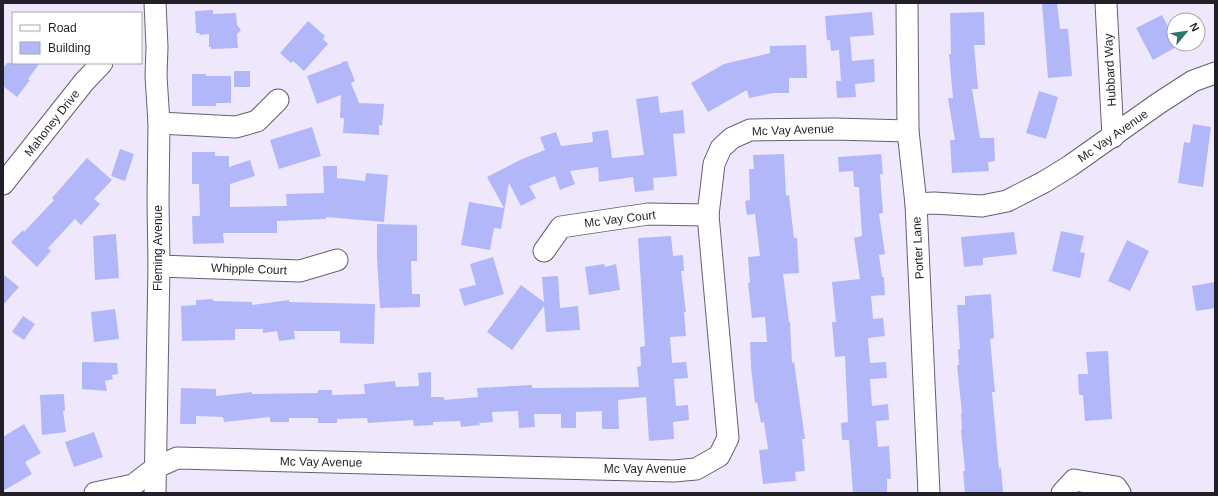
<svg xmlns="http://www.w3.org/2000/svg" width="1218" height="496" font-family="Helvetica,sans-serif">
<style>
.building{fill:#b2b7fa}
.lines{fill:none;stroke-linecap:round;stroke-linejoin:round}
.minor-casing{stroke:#675f74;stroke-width:23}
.minor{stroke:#fff;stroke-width:21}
.labels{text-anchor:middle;stroke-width:3;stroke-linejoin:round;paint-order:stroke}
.street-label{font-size:12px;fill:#231f28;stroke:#fff}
</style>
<rect width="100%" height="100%" fill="#efe8fc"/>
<!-- building -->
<g class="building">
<path d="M1042,3H1057L1060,29H1068L1072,76L1048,78Z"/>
<path d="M213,10V14L236,13L237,25L241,30L237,34L238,48L211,49V47H209V34L199,35L200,33H196L195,11Z"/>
<path d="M872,12L874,35L850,37L852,61L874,59L875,82L855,84L856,97L837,98L836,81H841L839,50L831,51L830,40H827L825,16Z"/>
<path d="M984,12L985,45H974L978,89H972L980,138H994L995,161L988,162L989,171L952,173L950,140H955L948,98H953L949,54H951L950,13Z"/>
<path d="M1162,15L1174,38V44H1177L1178,46L1153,60L1136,28Z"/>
<path d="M308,21L325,36L323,39L328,44L304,71L293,61L291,63L280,53Z"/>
<path d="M806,45L807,78H789V93H773L749,98L747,90L708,112L691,83L724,64L770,53V46Z"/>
<path d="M342,60L343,62L347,61L355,81L351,83L359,103L384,104L382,126L379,125V135L343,133L344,118H340L341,95L317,104L307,76L342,63Z"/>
<path d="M7,63H40L28,79L30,80L17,97L3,86V68Z"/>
<rect x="234" y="71" width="16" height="16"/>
<path d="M192,74H206V76H231V103H216V106H192Z"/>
<path d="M1039,91L1058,97L1046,139L1026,133Z"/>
<path d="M658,96L660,113L683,110L685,133L673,134L677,176L653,178L654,190L635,192L633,177L599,182L598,167L570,171L575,184L560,190L555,176L529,186L536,198L521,206L509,183L501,229L494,228L490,250L461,245L469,202L504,208L487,177L520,160L545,150L540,137L556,132L561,146L593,142L592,132L608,130L612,158L644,155L636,99Z"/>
<path d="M1193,124L1211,127L1203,187L1178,183L1184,142L1190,143Z"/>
<path d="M312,127L321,156L279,169L270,140Z"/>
<path d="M120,149L134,154L125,181L111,176Z"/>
<path d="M192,152H215V156H229V167L250,160L255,176L230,184V207L287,206L286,194L324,193L323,166H337V178L365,181L366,173L388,175L384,222L326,217V219L277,221V233H223L224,243L193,244L192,216H200L199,184H192Z"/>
<path d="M784,154L786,196L789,195L794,238H797L799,273L783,274L789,322H790L792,363L794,362L805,439H802L805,471L795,472L796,481L763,484L759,450L768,449L764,422L761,423L757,402L755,403L751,367L750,342H767L765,317L752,318L748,283H750L748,257L760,256L755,214L747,215L745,201L750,200L749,169H754L753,155Z"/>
<path d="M881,154L883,174H880L883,213L879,214L885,254L879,255L882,277H884L885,295L871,296L873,319L883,318L885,336L868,338L870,363L886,362L887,378L870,379L872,406L888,404L889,420L876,421L878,447L889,446L891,479H887V493H853L849,440H842L841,423L848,422L845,356L835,357L832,322H836L832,282L860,279L854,238L862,236L859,187H854L853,171L839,172L838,157Z"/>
<path d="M87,158L112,180L94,199L100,204L81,225L75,219L48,248L51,251L37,267L11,242L23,230L24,232L54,200L52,198Z"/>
<path d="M377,224L417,225V261H411L412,294H420V307L380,308L377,256Z"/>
<path d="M1061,231L1084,236L1080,252L1085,253L1080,278L1052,271Z"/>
<path d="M1014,232L1017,254L983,258V265L964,267L961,237Z"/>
<path d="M116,234L119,278L95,280L93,236Z"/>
<path d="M671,236L673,256L683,255L684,271H681L686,312H684L686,336L670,337L672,363L686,362L688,378L674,379L676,406L688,405L689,420L673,422L674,439L649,441L646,397L618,400L619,429H602V411L576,412V428H561V414H534L535,427L519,428L518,411L492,412L493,422L479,423L480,425L461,427L460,421L433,422V425L414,426L413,420L368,423L367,418L337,419V423H318V418H289V422H270V417L224,422L223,417L196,416V424H180L181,388L216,389V396L252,392V394L318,393V390H332V395L365,394L364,384L395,381L396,387L419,386L418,373L431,372V397H444V400L478,397L477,388L532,385V388L639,387L637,367L641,366L640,347L645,346L638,238Z"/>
<path d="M1127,240L1149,251L1130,291L1108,281Z"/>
<path d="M493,257L504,294L464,306L459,289L476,285L470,264Z"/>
<path d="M604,264L605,267L616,264L620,290L589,295L585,267Z"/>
<path d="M3,274L19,287L3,305Z"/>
<path d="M558,276L560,308L578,306L580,330L546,332L544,306L512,350L487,332L521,285L544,302L542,277Z"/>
<path d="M1215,282V308L1196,311L1192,286Z"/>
<path d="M991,294L994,338L990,339L995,392H992L999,469L1001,468L1003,493H965L963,471H965L961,430H962L961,413H962L957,365H959L958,349H960L957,305H965V296Z"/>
<path d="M213,299V301L252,302V305L289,300V302L375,304L374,344L340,343V331H294L295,339L279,341L277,331L263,333V329H235V340L182,341L181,306L196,305V300Z"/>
<path d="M115,309L119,339L94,342L91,312Z"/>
<path d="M23,316L35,324L24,340L12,332Z"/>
<path d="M1108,351L1112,419L1085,421L1083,395H1079L1078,374H1088L1086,352Z"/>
<path d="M82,362L117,363L118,374L112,375L113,379L105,381L107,391L82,389Z"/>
<path d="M64,394L65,411H63L66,432L42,435L40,395Z"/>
<path d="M24,424L41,453L25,462L32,474L3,491V437Z"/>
<path d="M94,432L103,457L74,467L65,442Z"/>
</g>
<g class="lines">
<defs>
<g id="minor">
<path d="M155,3L157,47L156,76L159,123L158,200L159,266L155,493"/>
<path d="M907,3L908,131L916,204L929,493"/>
<path d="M1106,3L1113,137"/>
<path d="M159,123L236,127L257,121L278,100"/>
<path d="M3,184L84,82L102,63"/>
<path d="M916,204L934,203L982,206L1007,201L1044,182L1070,166L1159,103L1193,81L1215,73"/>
<path d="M544,251L561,227L648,214L708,215"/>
<path d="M159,266L300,271L337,260"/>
<path d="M95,493L133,485L155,468L177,458L674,471L696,469L719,456L728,438L708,215L714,164L721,148L732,138L750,130L834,129L908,131"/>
<path d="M1062,493L1074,480L1116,487L1120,493"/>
</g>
</defs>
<!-- minor casing -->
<use href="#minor" class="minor-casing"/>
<!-- minor -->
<use href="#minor" class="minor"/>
</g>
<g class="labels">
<!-- street labels -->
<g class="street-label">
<text transform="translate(1110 70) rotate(-93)" y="4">Hubbard Way</text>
<text transform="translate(52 123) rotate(-52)" y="4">Mahoney Drive</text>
<text transform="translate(793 130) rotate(-2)" y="4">Mc Vay Avenue</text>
<text transform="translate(1113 136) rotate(-35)" y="4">Mc Vay Avenue</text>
<text transform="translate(620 219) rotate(-7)" y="4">Mc Vay Court</text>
<text transform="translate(158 248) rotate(-90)" y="4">Fleming Avenue</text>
<text transform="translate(918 248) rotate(-93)" y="4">Porter Lane</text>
<text transform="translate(249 269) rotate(2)" y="4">Whipple Court</text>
<text transform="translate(321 462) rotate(1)" y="4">Mc Vay Avenue</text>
<text x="645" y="473">Mc Vay Avenue</text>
</g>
</g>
<!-- border -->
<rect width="1218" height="496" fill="none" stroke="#231f28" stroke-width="8"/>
<!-- legend -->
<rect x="12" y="12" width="130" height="52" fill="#ffffff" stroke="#a7a5a9"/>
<rect x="20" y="25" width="20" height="6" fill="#ffffff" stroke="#a7a5a9"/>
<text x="48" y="32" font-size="12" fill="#231f28">Road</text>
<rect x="20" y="42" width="20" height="12" fill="#b2b7fa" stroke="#a7a5a9"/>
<text x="48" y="52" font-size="12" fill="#231f28">Building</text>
<!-- north arrow -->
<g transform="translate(1186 32) rotate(61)"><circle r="19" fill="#ffffff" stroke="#a7a5a9"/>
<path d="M0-3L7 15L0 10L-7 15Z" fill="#297371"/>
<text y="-6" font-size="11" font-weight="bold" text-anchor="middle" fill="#231f28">N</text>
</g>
</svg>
